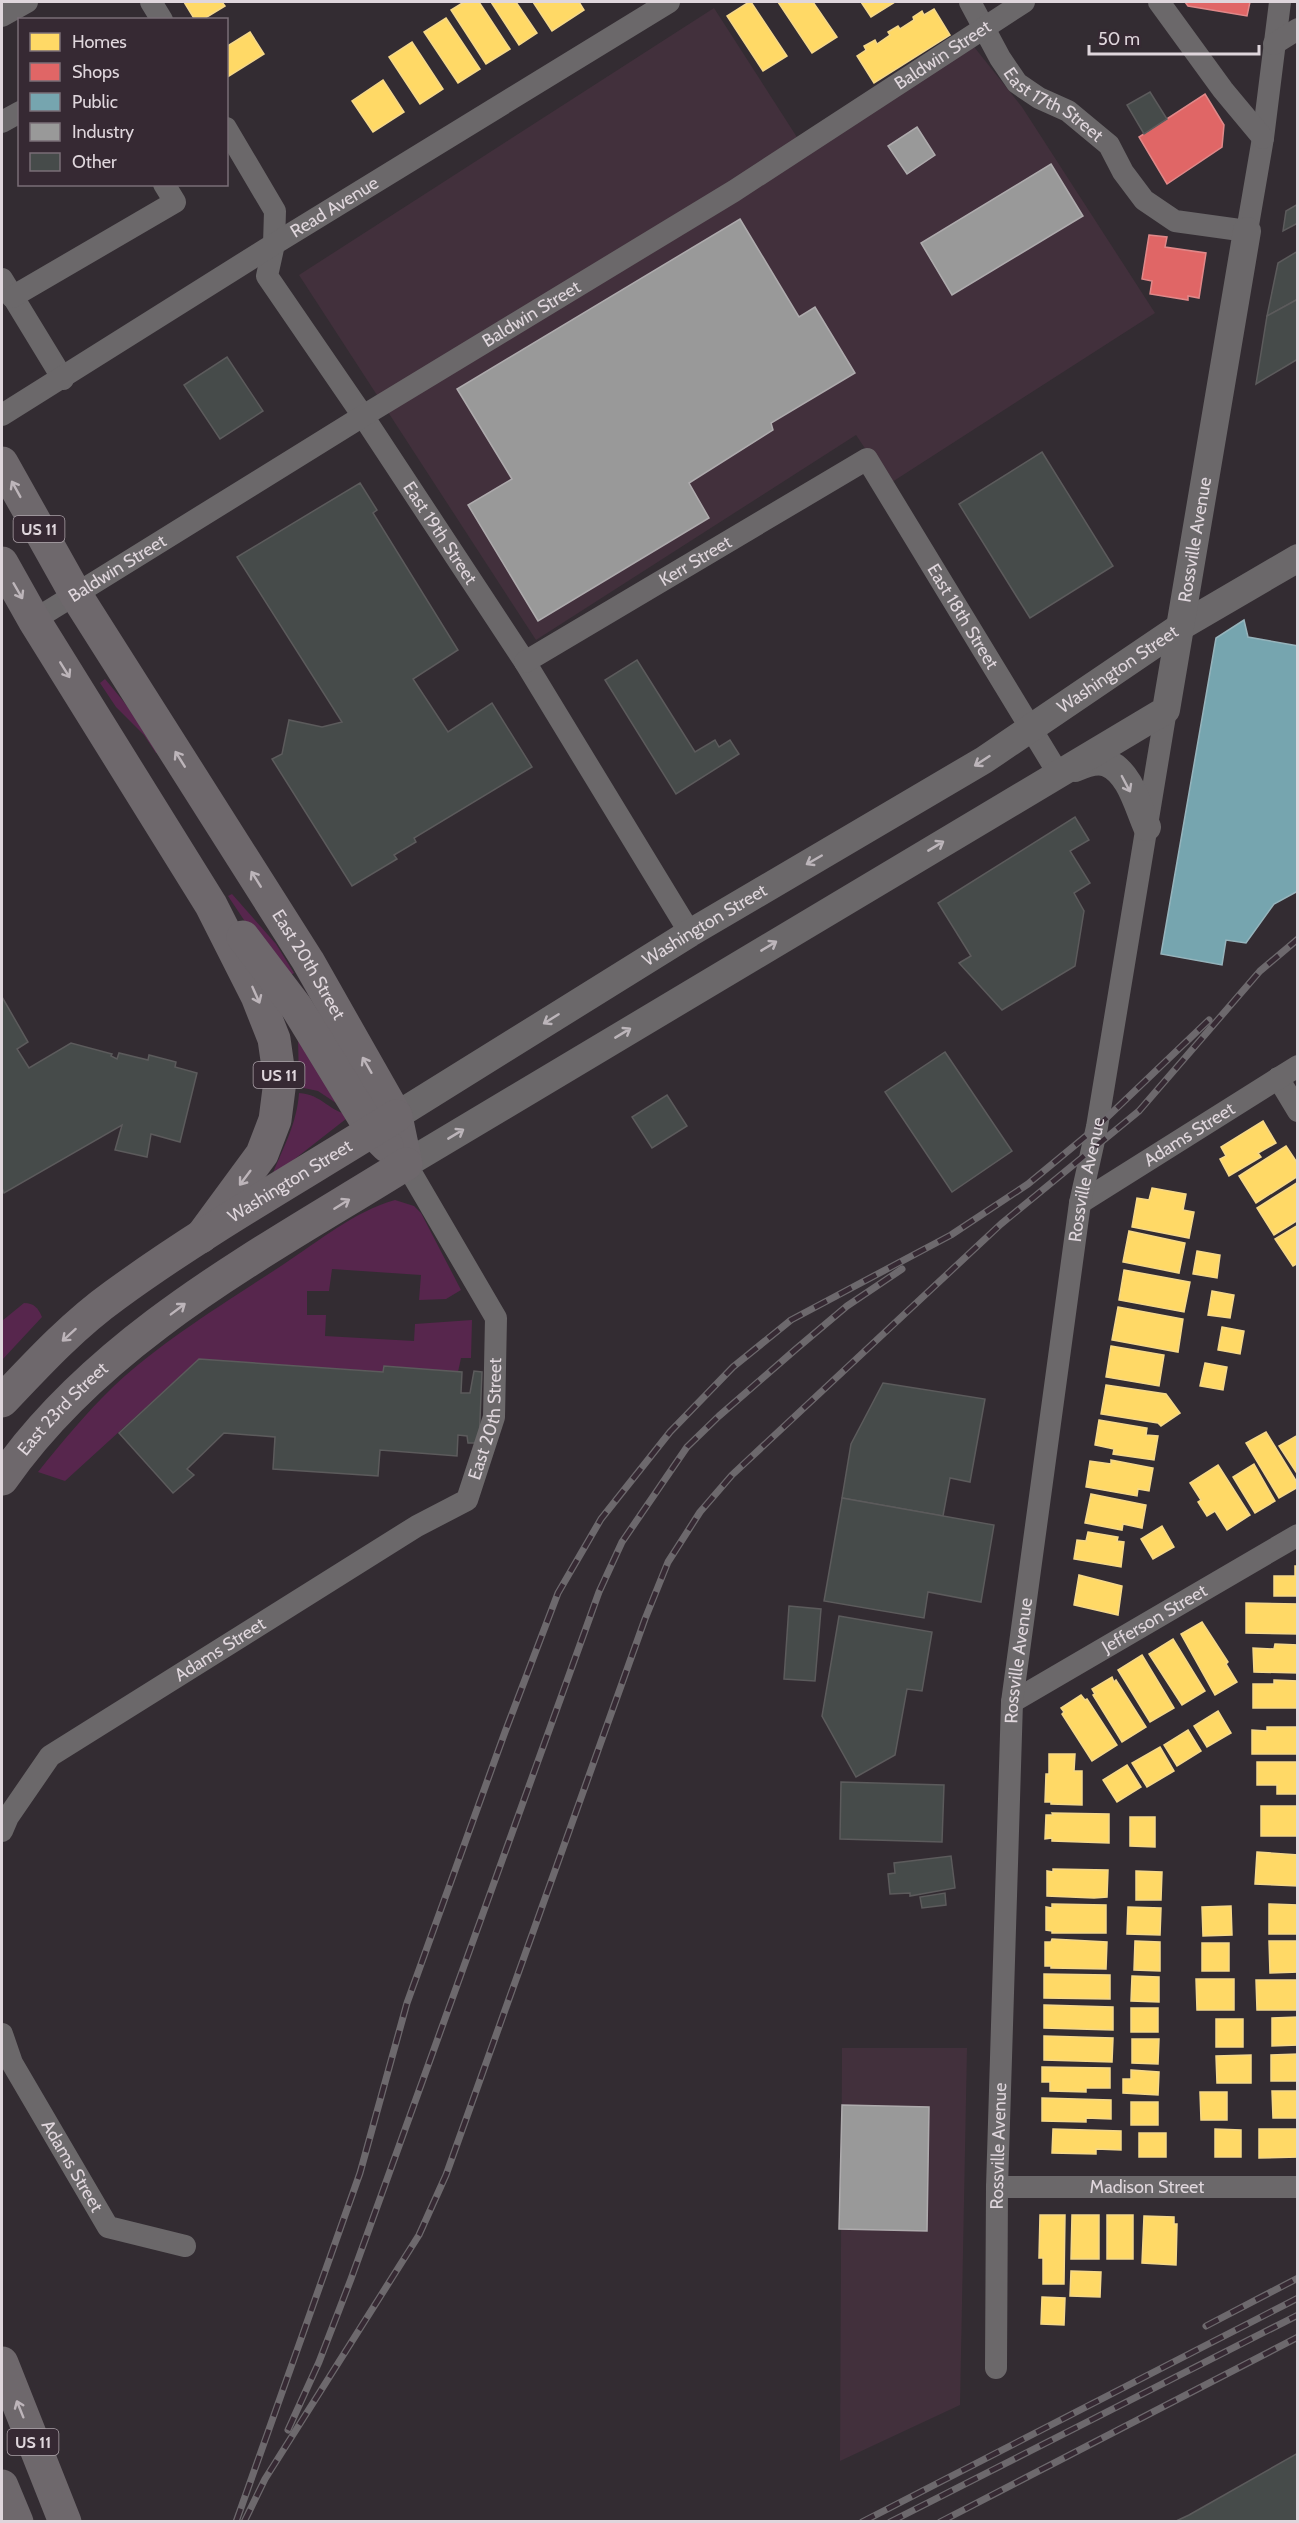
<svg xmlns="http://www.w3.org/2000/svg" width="1299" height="2523" font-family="Cabin,sans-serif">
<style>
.built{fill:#42303c}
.green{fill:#57264d}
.homes{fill:#ffd966;stroke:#f5d889;stroke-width:1.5}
.shops{fill:#e06666;stroke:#e08889;stroke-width:1.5}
.public{fill:#76a5af;stroke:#96b4bc;stroke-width:1.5}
.industry{fill:#999;stroke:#aeabad;stroke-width:1.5}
.building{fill:#464b4a;stroke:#5c5b5c;stroke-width:1.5}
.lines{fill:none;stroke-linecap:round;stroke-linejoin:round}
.minor{stroke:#6b686a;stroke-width:22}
.tertiary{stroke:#6b686a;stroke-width:28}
.primary{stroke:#6e686c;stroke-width:33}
.rail-casing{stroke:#6d696d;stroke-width:7}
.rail{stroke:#362933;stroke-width:4.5;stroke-dasharray:14;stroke-linecap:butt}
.oneway{stroke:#bdb5ba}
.oneway2{stroke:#bcb5ba}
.labels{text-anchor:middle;stroke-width:6;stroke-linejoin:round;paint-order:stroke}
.shield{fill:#362933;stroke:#aca2a9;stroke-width:1.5}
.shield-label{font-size:16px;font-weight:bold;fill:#dfd6dc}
.street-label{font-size:18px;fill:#dfd6dc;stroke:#362933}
</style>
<rect width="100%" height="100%" fill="#332c32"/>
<!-- built -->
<g class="built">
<path d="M714,8L802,145L967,38L1022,107L1155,313L889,484L856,435L536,640L299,275Z"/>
<path d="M842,2048H967L960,2405L840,2461Z"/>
</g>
<!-- green -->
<g class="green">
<path d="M105,679L124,702L160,751L156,753L144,735L116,707L100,683Z"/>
<path d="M232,894L276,944L294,973L289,976L248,926L228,896Z"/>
<path d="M298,1035L336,1103L318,1091L299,1087Z"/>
<path d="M299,1093C322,1094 330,1113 351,1115L278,1172L273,1173C284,1146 297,1123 299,1093Z"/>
<path d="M395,1200L414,1206L421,1213L461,1290L446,1299L419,1300L421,1275L332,1269L329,1291H307V1315H326L325,1336L414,1341L415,1324L472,1320L471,1358H461L458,1372L384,1366L383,1372L199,1359L65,1481L38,1472C62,1442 86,1413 114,1386C163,1340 228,1301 284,1264C319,1241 355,1211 395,1200Z"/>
<path d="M24,1303C34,1303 38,1308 42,1317L2,1360V1321Z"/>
</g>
<!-- homes -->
<g class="homes">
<path d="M184,2H222L225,6L202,20H195Z"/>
<path d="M464,2H479L510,49L486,64L451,10Z"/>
<path d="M491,2H516L537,33L519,45Z"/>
<path d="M533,2H579L584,10L552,31Z"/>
<path d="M749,2H751L787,56L763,71L727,16Z"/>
<path d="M778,2H813L837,37L812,53Z"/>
<path d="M861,2H895L871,17Z"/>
<path d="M934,9L950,35L874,83L857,56L866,50L864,46L875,40L877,44L890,35L888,32L898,26L900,29L914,20L913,17L922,11L924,15Z"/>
<path d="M446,18L480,69L458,83L424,32Z"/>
<path d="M250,32L264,54L226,78V47Z"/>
<path d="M412,42L443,89L420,104L389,57Z"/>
<path d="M383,80L404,112L373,132L352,101Z"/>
<path d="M1263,1121L1276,1143L1258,1153L1261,1157L1229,1176L1220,1159L1226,1156L1221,1147Z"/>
<path d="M1286,1146L1298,1164V1176L1256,1203L1239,1176Z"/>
<path d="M1298,1182V1220L1274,1235L1257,1208Z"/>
<path d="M1152,1188L1186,1194L1183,1210L1194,1212L1189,1238L1132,1227L1137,1198L1149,1200Z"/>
<path d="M1298,1225V1263L1293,1266L1275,1239Z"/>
<path d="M1129,1231L1185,1243L1179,1273L1123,1262Z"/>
<path d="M1197,1251L1220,1255L1217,1278L1193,1274Z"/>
<path d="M1124,1270L1190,1282L1184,1312L1119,1300Z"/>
<path d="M1212,1291L1234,1295L1230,1318L1208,1315Z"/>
<path d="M1118,1307L1183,1319L1178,1352L1112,1340Z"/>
<path d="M1222,1327L1244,1331L1240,1354L1218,1350Z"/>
<path d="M1111,1346L1164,1355L1159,1386L1106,1377Z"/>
<path d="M1205,1363L1227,1367L1223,1390L1200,1386Z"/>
<path d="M1106,1385L1166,1394L1180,1413L1161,1426L1158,1423L1101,1414Z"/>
<path d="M1099,1420L1147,1428L1146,1435L1158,1436L1154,1460L1113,1454L1114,1449L1095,1445Z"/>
<path d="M1266,1432L1298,1484V1487L1279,1498L1246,1443Z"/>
<path d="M1298,1435V1475L1279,1446Z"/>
<path d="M1111,1460L1153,1468L1149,1491L1138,1489L1137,1496L1086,1487L1090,1461L1111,1464Z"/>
<path d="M1254,1464L1275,1501L1255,1513L1233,1477Z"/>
<path d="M1218,1465L1250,1515L1227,1530L1215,1511L1207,1516L1198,1502L1201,1500L1190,1483Z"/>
<path d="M1091,1494L1146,1505L1142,1528L1123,1524L1122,1530L1085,1523Z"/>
<path d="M1162,1526L1174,1547L1153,1559L1141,1539Z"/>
<path d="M1088,1532L1118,1537L1117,1541L1124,1542L1121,1567L1074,1559L1077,1540L1086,1541Z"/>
<path d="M1295,1566H1298V1596H1274V1576H1295Z"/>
<path d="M1079,1575L1122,1586L1118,1615L1074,1605Z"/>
<path d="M1246,1603L1298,1604V1634L1246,1633Z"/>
<path d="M1202,1622L1228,1662L1226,1664L1237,1682L1215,1695L1181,1634Z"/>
<path d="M1173,1639L1205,1691L1182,1705L1149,1654Z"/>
<path d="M1275,1644L1298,1645V1673L1254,1672L1253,1648L1274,1649Z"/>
<path d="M1142,1655L1174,1708L1150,1722L1118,1670Z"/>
<path d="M1112,1677L1114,1682L1116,1680L1146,1727L1122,1742L1093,1695L1095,1694L1092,1689Z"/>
<path d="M1274,1680L1298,1681V1708H1253V1684H1274Z"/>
<path d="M1081,1695L1085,1700L1087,1699L1117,1745L1092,1761L1062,1714L1064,1712L1061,1708Z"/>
<path d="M1218,1711L1231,1733L1207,1747L1194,1726Z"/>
<path d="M1267,1727H1298V1754H1252V1730L1267,1731Z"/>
<path d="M1188,1730L1201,1751L1177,1766L1164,1745Z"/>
<path d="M1160,1747L1174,1771L1147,1787L1132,1763Z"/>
<path d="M1049,1754H1075L1074,1771H1082V1805L1051,1804V1802H1045L1046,1774H1049Z"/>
<path d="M1257,1762H1298V1794H1277V1785H1257Z"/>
<path d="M1127,1765L1141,1787L1117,1802L1103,1780Z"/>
<rect x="1261" y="1806" width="37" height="30"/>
<path d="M1052,1813L1109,1814V1843L1052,1841V1838L1045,1839L1046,1815H1053Z"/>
<path d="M1130,1817H1155V1847L1130,1846Z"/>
<path d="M1257,1852L1298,1855V1886L1255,1884Z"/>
<path d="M1053,1869L1108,1870L1107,1897L1094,1898L1047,1896V1871L1053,1872Z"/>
<path d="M1136,1871L1162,1872L1161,1900H1136Z"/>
<path d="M1052,1904L1106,1905V1933H1052V1931L1046,1930V1907L1052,1908Z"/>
<path d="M1269,1904L1298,1905V1934H1269Z"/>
<path d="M1231,1906L1232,1935L1203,1936L1202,1907Z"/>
<path d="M1128,1907L1161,1908L1160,1935L1127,1934Z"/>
<path d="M1052,1939L1107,1942L1106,1969L1051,1968V1966H1045V1942H1051Z"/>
<path d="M1135,1941L1160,1942V1971L1134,1970Z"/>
<path d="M1269,1941H1298V1972L1270,1973Z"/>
<rect x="1202" y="1943" width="27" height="28"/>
<path d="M1044,1974L1110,1975V1999L1044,1998Z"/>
<path d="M1132,1976L1159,1977V2002L1131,2001Z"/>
<path d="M1196,1979H1234V2010H1197Z"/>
<path d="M1256,1980H1298V2010H1257Z"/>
<path d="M1044,2005L1113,2007V2030L1044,2028Z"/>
<rect x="1131" y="2008" width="27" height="24"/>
<path d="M1298,2017V2045L1272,2046V2018Z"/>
<rect x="1216" y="2019" width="27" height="28"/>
<path d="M1044,2036L1113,2038L1112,2062L1044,2060Z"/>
<path d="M1132,2039H1159L1158,2064L1132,2063Z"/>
<path d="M1298,2054V2081H1271V2055Z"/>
<path d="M1251,2055V2083H1217L1216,2056Z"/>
<path d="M1042,2067L1110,2068V2088H1086V2092L1050,2091V2082H1042Z"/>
<path d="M1131,2070L1159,2072L1158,2095L1123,2093V2079H1131Z"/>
<path d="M1272,2091H1298V2118H1273Z"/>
<path d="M1200,2092H1227V2120H1201Z"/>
<path d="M1042,2098L1111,2100V2119L1086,2118V2122L1042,2121Z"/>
<rect x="1131" y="2102" width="27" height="23"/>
<path d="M1053,2129L1121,2131V2150L1096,2149V2154L1052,2153Z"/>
<path d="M1215,2129L1241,2130V2157H1215Z"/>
<path d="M1259,2129H1298V2157L1259,2158Z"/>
<rect x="1139" y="2133" width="27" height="24"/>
<path d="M1040,2215H1065L1064,2284H1043V2258H1039Z"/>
<path d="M1072,2215H1099V2259H1071Z"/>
<rect x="1107" y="2215" width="26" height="44"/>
<path d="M1144,2216L1174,2217V2224H1177L1176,2265L1142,2263Z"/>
<path d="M1071,2271L1101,2272L1100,2297L1070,2296Z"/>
<path d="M1042,2297L1065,2298L1064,2325L1041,2324Z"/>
</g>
<!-- shops -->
<g class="shops">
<path d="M1185,2H1250L1247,16L1188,6Z"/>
<path d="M1205,94L1224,125L1222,147L1167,184L1139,137Z"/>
<path d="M1149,235L1167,237L1165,247L1206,253L1199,298L1188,296V300L1150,294L1152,281L1142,279Z"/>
</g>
<!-- public -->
<path class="public" d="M1244,620L1248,637L1298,646V891L1274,904L1246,943L1226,940L1222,965L1161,954L1216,638Z"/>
<!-- industry -->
<g class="industry">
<path d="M917,127L935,155L907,174L888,146Z"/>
<path d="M1051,164L1083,216L952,295L921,243Z"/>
<path d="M740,219L799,317L815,307L855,373L771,423L773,430L689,483L709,518L538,621L468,505L512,479L457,389Z"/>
<path d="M842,2105L929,2107L927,2231L839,2229Z"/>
</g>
<!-- building -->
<g class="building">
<path d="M1150,92L1167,119L1144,134L1127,105Z"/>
<path d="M1298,204V223L1283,231L1286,211Z"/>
<path d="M1298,251V299L1267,316L1278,263Z"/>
<path d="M1298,299V359L1256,384L1267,316Z"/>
<path d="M227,357L263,411L220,439L184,385Z"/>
<path d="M1042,452L1113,566L1030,618L959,504Z"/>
<path d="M360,483L377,510L373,513L458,650L413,679L448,732L492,703L532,767L414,838L416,842L394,855L397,859L352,886L272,759L282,754L289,720L322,727L342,722L237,557Z"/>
<path d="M637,660L695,752L715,740L719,747L730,740L739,754L676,794L605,680Z"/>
<path d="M1075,817L1089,840L1070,851L1090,883L1074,893L1084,911L1075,966L1002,1010L959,963L971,956L938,903Z"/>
<path d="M2,997L28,1042L17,1049L29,1068L71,1043L112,1054L111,1056L117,1059L119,1053L148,1060L149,1055L176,1062L175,1067L197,1073L180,1142L151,1134L147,1157L115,1150L122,1125L4,1193L2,1188Z"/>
<path d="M945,1052L1012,1151L952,1192L885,1092Z"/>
<path d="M667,1095L687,1126L652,1148L632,1117Z"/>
<path d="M199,1359L383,1372L384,1366L462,1372L461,1393H470L474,1371L482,1372L479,1443H468L467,1436L458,1435L457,1456L380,1450L378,1476L273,1469L275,1437L224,1433L187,1469L194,1475L173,1493L119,1433Z"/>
<path d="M883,1383L985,1399L970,1482L950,1478L943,1516L842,1498L851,1444Z"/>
<path d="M842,1498L994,1525L981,1602L928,1592L924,1618L824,1601Z"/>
<path d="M789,1606L821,1609L815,1681L784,1679Z"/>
<path d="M839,1616L932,1632L922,1691L907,1689L895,1755L856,1777L822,1716Z"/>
<path d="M841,1782L944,1785L942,1842L840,1839Z"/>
<path d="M951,1856L955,1888L910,1896V1893L890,1894L888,1874L895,1873L894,1863Z"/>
<path d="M945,1893L946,1905L922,1908L920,1897Z"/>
<path d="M1298,2453V2522H1174L1189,2515Z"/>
</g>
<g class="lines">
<!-- minor -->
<g class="minor">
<path d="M151,2L162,20"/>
<path id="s1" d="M970,2L1000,58L1017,83L1039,98L1068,111L1109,145L1123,172L1144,200L1175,221L1247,231L1263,138L1280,2"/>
<path d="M1159,2L1223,90L1263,138"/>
<path d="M2,16L27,2"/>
<path d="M1274,44L1298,29"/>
<path d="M2,122L20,112"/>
<path id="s2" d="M226,128L275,211L274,244L267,276L363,416L525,662L690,933"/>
<path d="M2,279L63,379"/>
<path d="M12,297L175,202L164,184"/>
<path id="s3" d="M2,415L271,246L669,2"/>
<path id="s4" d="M34,620L363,416L734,191L1024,2"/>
<path id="s5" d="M525,662L867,459L1058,773"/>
<path d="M1278,1078L1298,1111"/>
<path id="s6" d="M1080,1203L1298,1066"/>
<path id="s7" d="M1012,1702L1298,1535"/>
<path id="s8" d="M2,1831L8,1817L50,1756L417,1526L467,1500L494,1417L496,1318L406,1164"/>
<path id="s9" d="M2,2034L12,2063L108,2227L185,2246"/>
<path id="s10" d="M997,2187H1298"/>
<path id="s11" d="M996,2368L997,2187L1012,1702L1080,1203L1097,1127L1166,710"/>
</g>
<!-- tertiary -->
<g class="tertiary">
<path d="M1075,768C1084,764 1097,759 1107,763C1130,772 1138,807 1147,827"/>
<path id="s12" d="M396,1116L690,933L984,760L1180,627L1298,558"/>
<path id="s13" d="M406,1164L1166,710L1247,231"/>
</g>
<!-- primary -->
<g class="primary">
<path id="s14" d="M2,463L76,595L308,961L396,1116L406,1164"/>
<path d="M2,563L34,620L211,905L257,996L274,1039L280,1081L275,1120L262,1154L201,1237"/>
<path d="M243,937L297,1008L372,1131L387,1146"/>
<path id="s15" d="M2,1401C37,1364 73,1325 115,1295C204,1230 302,1175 396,1116"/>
<path id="s16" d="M2,1479C101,1337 263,1253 406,1164"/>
<path d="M2,2363L65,2522"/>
<path d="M2,2486L17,2522"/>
</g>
<defs>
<g id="rail">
<path d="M1206,2326L1298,2278"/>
<path d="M288,2430L319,2362L351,2279L599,1592L622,1542L687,1447L719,1416L796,1349L847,1306L902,1269"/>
<path d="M236,2522L360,2173L407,2003L505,1732L558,1593L601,1519L670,1432L733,1367L791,1320L951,1235L1028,1184L1097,1127L1209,1020"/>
<path d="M244,2522L265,2479L419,2235L446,2175L645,1619L668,1562L700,1512L732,1475L1001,1224L1139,1111L1260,971L1298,939"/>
<path d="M862,2522L1298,2298"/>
<path d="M890,2522L1298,2315"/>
<path d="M940,2522L1298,2337"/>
</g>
</defs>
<!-- rail casing -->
<use href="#rail" class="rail-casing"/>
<!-- rail -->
<use href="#rail" class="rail"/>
</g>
<!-- one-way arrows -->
<defs><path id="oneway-shaft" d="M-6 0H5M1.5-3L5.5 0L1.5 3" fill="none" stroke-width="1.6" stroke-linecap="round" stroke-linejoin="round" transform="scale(1.5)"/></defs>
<g class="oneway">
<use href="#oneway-shaft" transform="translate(16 489) rotate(-119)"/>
<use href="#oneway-shaft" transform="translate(18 591) rotate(60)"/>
<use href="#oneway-shaft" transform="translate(65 670) rotate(58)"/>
<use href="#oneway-shaft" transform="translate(180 759) rotate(-122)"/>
<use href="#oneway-shaft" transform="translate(256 879) rotate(-122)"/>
<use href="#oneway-shaft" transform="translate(256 995) rotate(66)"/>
<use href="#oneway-shaft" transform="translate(367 1065) rotate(-120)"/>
<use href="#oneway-shaft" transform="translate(245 1178) rotate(127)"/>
<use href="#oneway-shaft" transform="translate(342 1204) rotate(-32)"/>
<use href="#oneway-shaft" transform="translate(178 1309) rotate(-37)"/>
<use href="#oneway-shaft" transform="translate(69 1335) rotate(138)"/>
<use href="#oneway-shaft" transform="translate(20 2409) rotate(-112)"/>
</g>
<g class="oneway2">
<use href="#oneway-shaft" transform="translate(982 761) rotate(147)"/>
<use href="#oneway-shaft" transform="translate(1126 784) rotate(62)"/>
<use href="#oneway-shaft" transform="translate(936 846) rotate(-31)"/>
<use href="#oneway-shaft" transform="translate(814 860) rotate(150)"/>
<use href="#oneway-shaft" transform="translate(769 946) rotate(-31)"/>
<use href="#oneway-shaft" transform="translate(551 1019) rotate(148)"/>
<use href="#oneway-shaft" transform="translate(623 1033) rotate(-31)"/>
<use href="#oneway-shaft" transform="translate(456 1134) rotate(-31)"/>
</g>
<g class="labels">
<!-- shield labels -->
<g class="shield">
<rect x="13.5" y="516" width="51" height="26" rx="4.5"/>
<rect x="253.5" y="1062" width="51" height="26" rx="4.5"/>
<rect x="7.5" y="2429" width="51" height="26" rx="4.5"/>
</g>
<g class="shield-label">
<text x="39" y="535">US 11</text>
<text x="279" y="1081">US 11</text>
<text x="33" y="2448">US 11</text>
</g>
<!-- street labels -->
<g class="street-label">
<text dy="6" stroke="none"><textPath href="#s4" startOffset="1070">Baldwin Street</textPath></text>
<text dy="6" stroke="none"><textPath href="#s1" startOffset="136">East 17th Street</textPath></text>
<text dy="6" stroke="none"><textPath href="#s3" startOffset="392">Read Avenue</textPath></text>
<text dy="6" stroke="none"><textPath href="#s4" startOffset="584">Baldwin Street</textPath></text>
<text dy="6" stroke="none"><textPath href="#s2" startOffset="472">East 19th Street</textPath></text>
<text dy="6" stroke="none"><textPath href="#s13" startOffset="1058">Rossville Avenue</textPath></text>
<text dy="6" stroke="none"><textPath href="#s5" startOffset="198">Kerr Street</textPath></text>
<text dy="6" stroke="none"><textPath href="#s4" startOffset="98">Baldwin Street</textPath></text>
<text dy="6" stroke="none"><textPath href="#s5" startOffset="582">East 18th Street</textPath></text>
<text dy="6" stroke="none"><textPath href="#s12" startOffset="849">Washington Street</textPath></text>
<text dy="6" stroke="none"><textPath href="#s12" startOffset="363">Washington Street</textPath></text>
<text dy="6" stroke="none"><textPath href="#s14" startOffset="588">East 20th Street</textPath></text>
<text dy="6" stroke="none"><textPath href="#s6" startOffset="129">Adams Street</textPath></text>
<text dy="6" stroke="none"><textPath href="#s11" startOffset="1194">Rossville Avenue</textPath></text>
<text dy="6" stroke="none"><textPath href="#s15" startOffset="364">Washington Street</textPath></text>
<text dy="6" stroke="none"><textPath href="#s16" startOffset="93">East 23rd Street</textPath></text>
<text dy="6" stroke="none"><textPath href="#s8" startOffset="663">East 20th Street</textPath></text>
<text dy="6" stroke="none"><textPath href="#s7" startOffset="165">Jefferson Street</textPath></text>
<text dy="6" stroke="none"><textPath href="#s8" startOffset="290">Adams Street</textPath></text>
<text dy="6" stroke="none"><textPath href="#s11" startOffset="708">Rossville Avenue</textPath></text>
<text dy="6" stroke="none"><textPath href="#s11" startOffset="222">Rossville Avenue</textPath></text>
<text dy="6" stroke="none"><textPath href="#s9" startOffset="150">Adams Street</textPath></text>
<text dy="6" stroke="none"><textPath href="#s10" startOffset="150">Madison Street</textPath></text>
</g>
</g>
<!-- border -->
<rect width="1299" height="2523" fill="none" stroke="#dfd6dc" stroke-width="6"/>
<!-- legend -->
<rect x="18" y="18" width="210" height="168" fill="#362933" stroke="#7a6e77" stroke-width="1.5"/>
<rect x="30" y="33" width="30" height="18" fill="#ffd966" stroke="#7a6e77" stroke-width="1.5"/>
<text x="72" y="48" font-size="18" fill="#dfd6dc">Homes</text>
<rect x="30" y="63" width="30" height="18" fill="#e06666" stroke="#7a6e77" stroke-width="1.5"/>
<text x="72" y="78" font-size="18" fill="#dfd6dc">Shops</text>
<rect x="30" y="93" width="30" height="18" fill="#76a5af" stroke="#7a6e77" stroke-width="1.5"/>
<text x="72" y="108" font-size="18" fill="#dfd6dc">Public</text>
<rect x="30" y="123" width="30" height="18" fill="#999999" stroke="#7a6e77" stroke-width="1.5"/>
<text x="72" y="138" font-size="18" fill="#dfd6dc">Industry</text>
<rect x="30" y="153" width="30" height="18" fill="#464b4a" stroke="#7a6e77" stroke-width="1.5"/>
<text x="72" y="168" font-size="18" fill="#dfd6dc">Other</text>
<!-- scale -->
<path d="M1089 45v9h170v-9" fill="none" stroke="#dfd6dc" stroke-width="3"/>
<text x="1098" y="45" font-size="18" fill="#dfd6dc" stroke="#362933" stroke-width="4.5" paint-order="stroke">50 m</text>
</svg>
